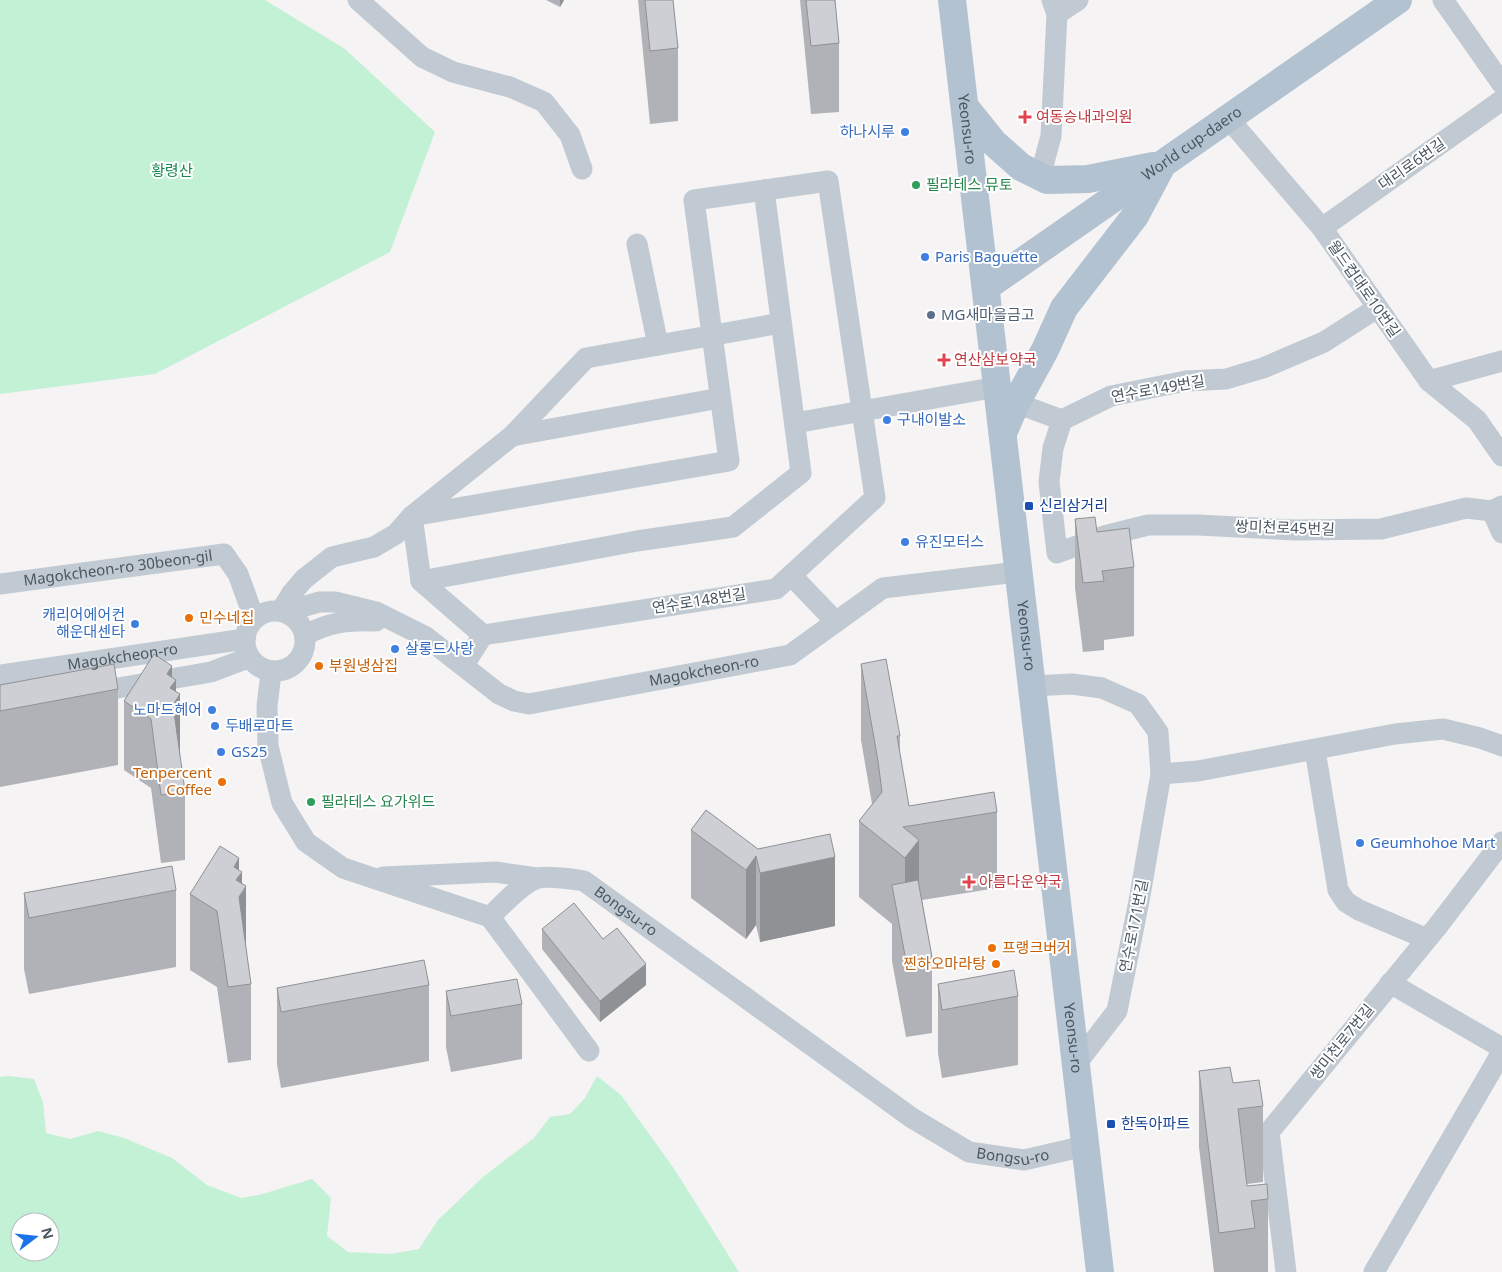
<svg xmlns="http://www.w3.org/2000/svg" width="1502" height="1272" font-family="'Noto Sans','Noto Sans KR',sans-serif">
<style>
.green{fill:#c3f1d5;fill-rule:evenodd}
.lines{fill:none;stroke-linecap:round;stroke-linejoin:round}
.minor{stroke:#c1cad2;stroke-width:21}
.major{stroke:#b3c2d1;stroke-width:28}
.wall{fill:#b0b2b7}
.shaded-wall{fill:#909195}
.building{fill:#cdcfd5;stroke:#909195}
.health-dot{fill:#e0444e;stroke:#fff;stroke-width:2}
.shop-dot{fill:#3f7fe0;stroke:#fff;stroke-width:2}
.leisure-dot{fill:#2e9e5b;stroke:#fff;stroke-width:2}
.service-dot{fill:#5c6f8a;stroke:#fff;stroke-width:2}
.transit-dot{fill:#1a4fb4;stroke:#fff;stroke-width:2}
.food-dot{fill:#e8710a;stroke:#fff;stroke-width:2}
.labels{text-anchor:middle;stroke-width:4;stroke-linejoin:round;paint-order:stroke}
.health-label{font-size:15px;fill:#be3a42;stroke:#fff;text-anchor:start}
.street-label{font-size:15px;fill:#4a5661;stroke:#fff}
.shop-label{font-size:15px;fill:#366cbe;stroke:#fff;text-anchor:start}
.park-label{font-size:15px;fill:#17864f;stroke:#fff}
.leisure-label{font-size:15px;fill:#27864d;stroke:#fff;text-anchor:start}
.service-label{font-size:15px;fill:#4e5e75;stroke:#fff;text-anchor:start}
.transit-label{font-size:15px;fill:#164399;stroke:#fff;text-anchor:start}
.food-label{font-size:15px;fill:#c56008;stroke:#fff;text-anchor:start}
</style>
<rect width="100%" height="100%" fill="#f5f3f3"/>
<!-- green -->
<g class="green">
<path d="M0,0H265L345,49L435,132L390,252L155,374L0,394Z"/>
<path d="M9,1076L34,1079L43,1102L46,1133L70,1139L98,1131L124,1138L172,1158L207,1185L241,1198L259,1195L312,1179L331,1198L327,1236L348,1252L391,1254L419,1249L438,1220L483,1177L534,1138L550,1117L570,1114L585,1098L597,1076L621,1095L675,1170L739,1272H0V1077ZM20,1222H50V1252H20Z"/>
</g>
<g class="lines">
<!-- minor -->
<g class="minor">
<path d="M358,0L422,57L453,72L510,87L544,102L570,135L582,169"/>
<path d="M1443,0L1502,84"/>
<path d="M1057,14L1078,0"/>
<path d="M1228,118L1322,228L1429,381L1477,420L1502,456"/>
<path d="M1040,177L1051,136L1057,14L1052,0"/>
<path d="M828,181L875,498L776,589L483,635L421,581L412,516L729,461L694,200Z"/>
<path d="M1322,228L1502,100"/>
<path d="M637,244L658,345"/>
<path d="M1377,308L1324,342L1263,368L1226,379L1186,381L1111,396L1062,420L1053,448L1049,482L1057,553L1104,536L1148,525H1198L1295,530L1381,529L1466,508L1492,511L1502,506"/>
<path d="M1429,381L1502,361"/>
<path d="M1016,403L1062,420"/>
<path d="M795,423L997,387"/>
<path d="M512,436L720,398"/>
<path d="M1492,511L1502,533"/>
<path d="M791,575L836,622"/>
<path d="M421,581L637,541L733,527L801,473L764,190"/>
<path id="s1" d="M0,584L224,554L238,574L254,618"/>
<circle cx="275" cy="641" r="30"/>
<path d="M281,611L292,593L304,579L332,557L374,547L396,534L412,516L512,436L586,358L781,323"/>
<path id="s2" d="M290,615L299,608L319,602H335L376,612L426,637L499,694L514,701L529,704L790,655L883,588L1018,572"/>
<path d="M305,635C330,622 348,620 376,621"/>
<path d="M464,665L483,635"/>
<path id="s3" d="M271,673L267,706L268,746L282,803L306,842L343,868L490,917C501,906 523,882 538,878C549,876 573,879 584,881L912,1118L969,1152L1024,1160L1085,1146"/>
<path id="s4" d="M0,675L245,639"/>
<path d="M1032,686L1072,684L1102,688L1138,704L1158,732L1161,774L1139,901L1117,1011L1076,1064"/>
<path d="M89,693L211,672L248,658"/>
<path d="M1315,750L1338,890L1346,902L1359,910L1427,939"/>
<path d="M1161,774L1198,771L1395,734L1443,729L1480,738L1502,746"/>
<path d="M383,877L495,872L537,878"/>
<path d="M490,917L589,1051"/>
<path d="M1390,983L1502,1048"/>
<path d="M1286,1272L1269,1132L1437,927L1502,842"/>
<path d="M1374,1272L1502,1052"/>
</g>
<!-- major -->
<g class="major">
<path id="s5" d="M952,0L1100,1272"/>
<path d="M965,107L994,143L1021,167L1047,180L1088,179L1153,166"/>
<path id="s6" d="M986,287L1398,0"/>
<path d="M1003,433L1016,403L1045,350L1064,308L1135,216L1160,169"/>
</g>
</g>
<!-- wall -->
<g class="wall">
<path d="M546,0H564L560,7Z"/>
<path d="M638,0H673L678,48V121L650,124Z"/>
<path d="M800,0H835L839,43V112L811,114Z"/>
<path d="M1075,519L1097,532L1134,567V636L1104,640V650L1083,652L1075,588Z"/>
<path d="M861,664L900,736V755L909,806L997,812V888L922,900L932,957V1033L906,1037L892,961V924L859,897V821L872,804L861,740Z"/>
<path d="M172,678L176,691L180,756L185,791V860L161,863L151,788L124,770V701Z"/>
<path d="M0,685L118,689V765L0,787Z"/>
<path d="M706,810L835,926L760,942L756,925L746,939L691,898V830Z"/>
<path d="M239,870L242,883L246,949L251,984V1060L228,1063L217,987L190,970V894Z"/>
<path d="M176,890V967L29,994L24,969V893Z"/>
<path d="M542,929L603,939L646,985L600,1022L542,949Z"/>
<path d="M938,984L1018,996V1065L942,1078L938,1053Z"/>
<path d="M429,985V1061L281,1088L277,1064V988Z"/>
<path d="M446,991L522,1004V1059L451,1072L446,1047Z"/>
<path d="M1199,1071L1233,1083L1263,1106V1182L1247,1184V1186L1268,1199V1272H1214L1199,1147Z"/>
</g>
<!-- shaded-wall -->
<g class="shaded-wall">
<path d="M560,0H564L560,7Z"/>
<path d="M172,666V684L176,680V700L180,694V762L167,674Z"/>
<path d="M919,840V916L905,934V858Z"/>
<path d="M756,856V925L746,939V870Z"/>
<path d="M835,857V926L760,942V873Z"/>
<path d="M239,858V876L242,872V893L246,886V962L234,867Z"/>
<path d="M646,964V985L600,1022V1001Z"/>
</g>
<!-- building -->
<g class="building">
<path d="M645,0H673L678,48L650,51Z"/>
<path d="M806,0H835L839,43L811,46Z"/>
<path d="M1095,517L1097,532L1129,528L1134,567L1102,571L1104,581L1083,583L1075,519Z"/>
<path d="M154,654L172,666L167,674L176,680L170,688L180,694L173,705L185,791L161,795L151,719L124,701Z"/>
<path d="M886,659L900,736H897L909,806L994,792L997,812L903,827L919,840L905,858L859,821L882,792L878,761L861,664Z"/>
<path d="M114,664L118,689L0,711V685Z"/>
<path d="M706,810L758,849L830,834L835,857L760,873L756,856L746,870L691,830Z"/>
<path d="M220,846L239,858L234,867L242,872L236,880L246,886L239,897L251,984L228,987L217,911L190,894Z"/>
<path d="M172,866L176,890L29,918L24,893Z"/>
<path d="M918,880L932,957L906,961L892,885Z"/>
<path d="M574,903L603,939L617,928L646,964L600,1001L542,929Z"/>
<path d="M424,960L429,985L281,1012L277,988Z"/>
<path d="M1014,970L1018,996L942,1010L938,984Z"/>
<path d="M517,979L522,1004L451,1016L446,991Z"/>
<path d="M1230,1067L1233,1083L1259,1080L1263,1106L1238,1109L1247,1186L1267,1184L1268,1199L1251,1201L1255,1228L1219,1233L1199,1071Z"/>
</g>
<!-- markers -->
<g class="health-dot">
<path d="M1022.5 109.5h5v5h5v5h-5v5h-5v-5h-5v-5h5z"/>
<path d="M941.5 352.5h5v5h5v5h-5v5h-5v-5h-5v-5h5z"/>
<path d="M966.5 874.5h5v5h5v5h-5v5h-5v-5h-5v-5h5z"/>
</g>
<g class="shop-dot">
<circle cx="905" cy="132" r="5"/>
<circle cx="925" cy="257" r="5"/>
<circle cx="887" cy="420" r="5"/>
<circle cx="905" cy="542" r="5"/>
<circle cx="135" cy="624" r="5"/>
<circle cx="395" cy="649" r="5"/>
<circle cx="212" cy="710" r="5"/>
<circle cx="215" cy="726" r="5"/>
<circle cx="221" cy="752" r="5"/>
<circle cx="1360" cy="843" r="5"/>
</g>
<g class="leisure-dot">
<circle cx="916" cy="185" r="5"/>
<circle cx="311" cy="802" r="5"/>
</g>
<circle class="service-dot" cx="931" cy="315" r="5"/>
<g class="transit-dot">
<rect x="1024" y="501" width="10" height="10" rx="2.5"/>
<rect x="1106" y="1119" width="10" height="10" rx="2.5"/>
</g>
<g class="food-dot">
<circle cx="189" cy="618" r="5"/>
<circle cx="319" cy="666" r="5"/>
<circle cx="222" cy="782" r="5"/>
<circle cx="992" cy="948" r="5"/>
<circle cx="996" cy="964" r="5"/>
</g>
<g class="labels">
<!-- health labels -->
<g class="health-label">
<text x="1036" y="122">여동승내과의원</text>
<text x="954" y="365">연산삼보약국</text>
<text x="979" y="887">아름다운약국</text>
</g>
<!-- street labels -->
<g class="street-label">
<text dy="5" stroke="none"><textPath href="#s5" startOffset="130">Yeonsu-ro</textPath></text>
<text dy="5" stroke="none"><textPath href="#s6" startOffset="251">World cup-daero</textPath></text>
<text transform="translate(1412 164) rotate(-35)" y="5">대리로6번길</text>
<text transform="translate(1364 289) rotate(55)" y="5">월드컵대로10번길</text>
<text transform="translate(1158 389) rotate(-10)" y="5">연수로149번길</text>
<text transform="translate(1285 528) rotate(2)" y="5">쌍미천로45번길</text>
<text dy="5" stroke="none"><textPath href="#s1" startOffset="119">Magokcheon-ro 30beon-gil</textPath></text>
<text transform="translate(699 601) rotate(-9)" y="5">연수로148번길</text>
<text dy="5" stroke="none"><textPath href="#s5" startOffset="640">Yeonsu-ro</textPath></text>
<text dy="5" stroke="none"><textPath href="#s4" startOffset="124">Magokcheon-ro</textPath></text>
<text dy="5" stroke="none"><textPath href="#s2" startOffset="449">Magokcheon-ro</textPath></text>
<text dy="5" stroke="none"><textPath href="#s3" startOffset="538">Bongsu-ro</textPath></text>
<text transform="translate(1134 926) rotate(-79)" y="5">연수로171번길</text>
<text dy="5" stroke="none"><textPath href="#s5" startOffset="1045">Yeonsu-ro</textPath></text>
<text transform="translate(1342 1042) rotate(-51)" y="5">쌍미천로7번길</text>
<text dy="5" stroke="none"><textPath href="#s3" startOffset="1002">Bongsu-ro</textPath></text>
</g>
<!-- shop labels -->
<g class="shop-label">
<text x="895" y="137" text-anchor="end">하나시루</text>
<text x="935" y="262">Paris Baguette</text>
<text x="897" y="425">구내이발소</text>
<text x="915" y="547">유진모터스</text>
<text x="125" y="620" text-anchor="end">캐리어에어컨<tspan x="125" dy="17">해운대센타</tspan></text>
<text x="405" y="654">살롱드사랑</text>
<text x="202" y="715" text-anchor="end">노마드헤어</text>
<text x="225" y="731">두배로마트</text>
<text x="231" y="757">GS25</text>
<text x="1370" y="848">Geumhohoe Mart</text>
</g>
<!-- park labels -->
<g class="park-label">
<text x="172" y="176">황령산</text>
</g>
<!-- leisure labels -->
<g class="leisure-label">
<text x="926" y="190">필라테스 뮤토</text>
<text x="321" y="807">필라테스 요가위드</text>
</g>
<!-- service labels -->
<g class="service-label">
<text x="941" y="320">MG새마을금고</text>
</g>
<!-- transit labels -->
<g class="transit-label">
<text x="1039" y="511">신리삼거리</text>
<text x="1121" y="1129">한독아파트</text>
</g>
<!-- food labels -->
<g class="food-label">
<text x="199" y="623">민수네집</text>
<text x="329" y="671">부원냉삼집</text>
<text x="212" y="778" text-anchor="end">Tenpercent<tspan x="212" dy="17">Coffee</tspan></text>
<text x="1002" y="953">프랭크버거</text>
<text x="986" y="969" text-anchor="end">찐하오마라탕</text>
</g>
</g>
<!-- north arrow -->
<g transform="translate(35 1237) rotate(74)"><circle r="24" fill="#ffffff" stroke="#b7bbc0"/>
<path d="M0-4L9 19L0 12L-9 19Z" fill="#1a73e8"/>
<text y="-8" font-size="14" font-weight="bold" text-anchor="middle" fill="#4a5661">N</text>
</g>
</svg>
